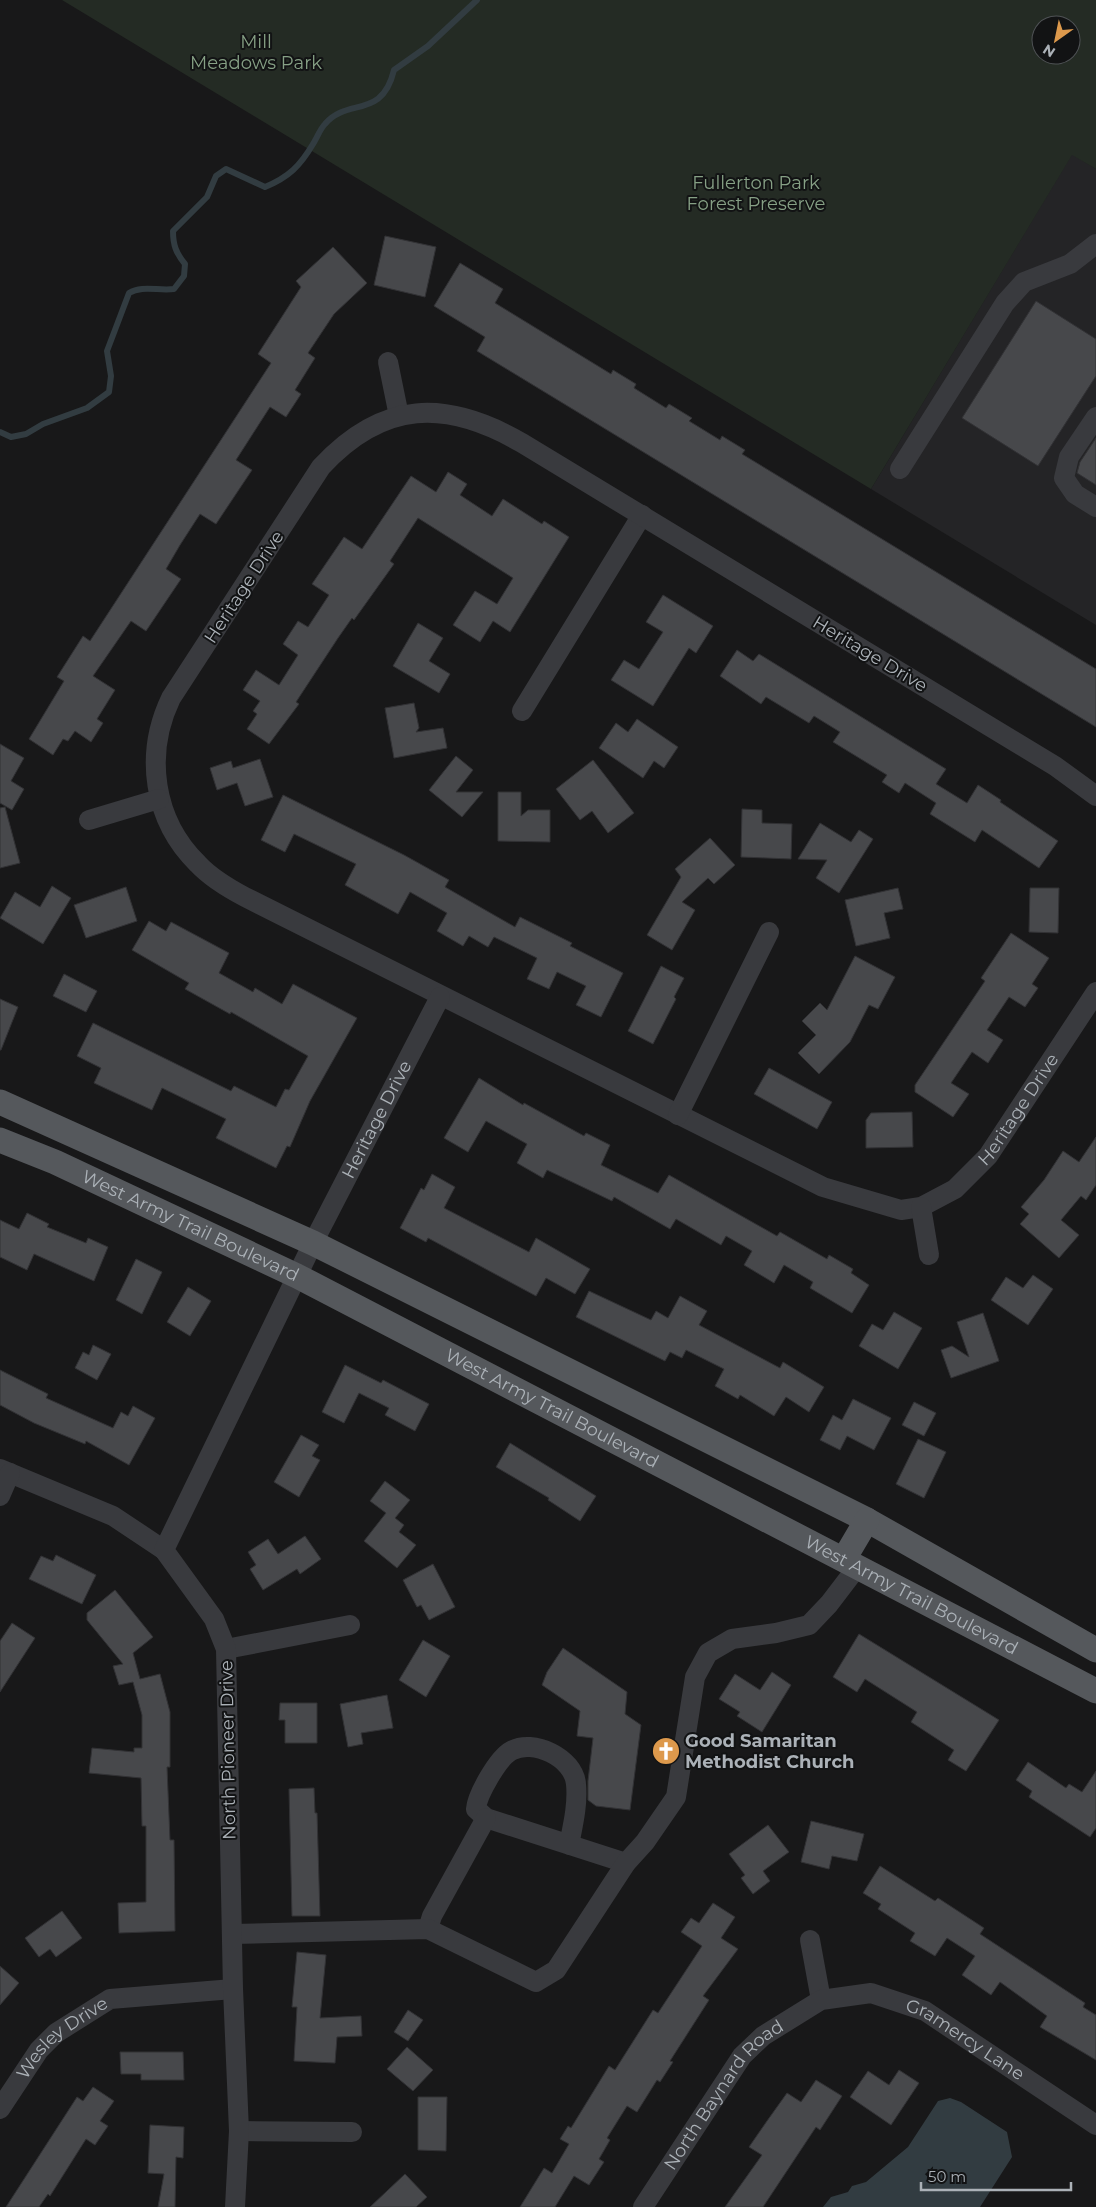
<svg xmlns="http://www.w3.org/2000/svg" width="1096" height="2207" font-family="Montserrat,sans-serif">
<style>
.built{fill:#242426}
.green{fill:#242b24;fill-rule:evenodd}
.water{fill:#323c41}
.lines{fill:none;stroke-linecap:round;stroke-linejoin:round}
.stream{stroke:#323c41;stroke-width:6}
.building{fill:#47484b;stroke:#323235}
.minor{stroke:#393a3e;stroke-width:20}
.major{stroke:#55585c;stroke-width:25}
.labels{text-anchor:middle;stroke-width:4;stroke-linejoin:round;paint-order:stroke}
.park-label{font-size:18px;fill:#86a085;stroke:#121314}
.street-label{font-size:18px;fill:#abb1b7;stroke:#121314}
.poi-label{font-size:18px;font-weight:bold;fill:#abb1b7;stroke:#121314;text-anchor:start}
</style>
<rect width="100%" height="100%" fill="#181819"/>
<!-- built -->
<path class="built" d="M1072,154L1096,169V625L871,489Z"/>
<!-- green -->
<path class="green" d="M62,0H1096V169L1072,155L871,489ZM1041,25H1071V55H1041Z"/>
<!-- water -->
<path class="water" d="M950,2098L961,2102L1007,2132L1012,2157L980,2207H823L831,2197L848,2192L852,2186L866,2182L908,2147L938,2101Z"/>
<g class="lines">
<!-- stream -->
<path class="stream" d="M0,432L11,437L26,434L43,424L87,408L109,392L111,376L107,351L129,293C142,285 158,291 174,289L184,276L185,264C176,253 173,245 173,231L207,197L216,176L226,169L265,187C289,177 300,166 313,144C317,138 320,129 325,124C348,97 382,120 394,70L428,46L477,0"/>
</g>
<!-- building -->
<g class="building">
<path d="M385,236L436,247L425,297L374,285Z"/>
<path d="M333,247L367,283L334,314L308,353L315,358L295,390L301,394L286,417L270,407L236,460L252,470L216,524L200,514L180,545L166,569L181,579L146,631L131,621L93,676L115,690L97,719L103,723L91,742L75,731L68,741L63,739L53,755L29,739L64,681L57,677L83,636L90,641L271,363L258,354L301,287L296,281Z"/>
<path d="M460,263L503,289L495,303L611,374L613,370L636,384L634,388L666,408L669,404L692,418L689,421L720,440L722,436L745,450L742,454L1096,669V727L477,351L485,337L434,306Z"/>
<path d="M1036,301L1096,339V376L1038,466L962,418Z"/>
<path d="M1096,438V485L1077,473L1080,462Z"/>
<path d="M448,472L467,484L460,495L492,516L503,499L542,524L544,521L569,537L510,632L493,621L480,642L453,625L475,591L497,604L513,578L418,518L390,561L394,564L354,620L352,618L338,638L296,702L299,704L269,744L247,729L257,714L253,711L260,701L243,690L256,670L279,685L298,655L283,644L298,621L308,627L329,595L312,584L344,537L362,549L411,476L436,492Z"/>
<path d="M663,595L713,626L696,653L689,648L653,706L611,680L624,660L639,669L663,632L646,622Z"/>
<path d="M418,623L443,638L429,661L450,674L439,693L393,666Z"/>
<path d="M737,650L753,661L759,654L946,769L936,784L967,803L978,785L1001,800L1000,802L1058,841L1039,868L982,830L975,842L930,814L936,803L905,783L899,793L882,782L887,775L833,742L840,732L814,716L809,723L766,697L761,704L720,676Z"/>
<path d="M414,703L419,728L416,732L443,728L447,748L394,758L385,708Z"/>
<path d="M637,719L678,747L664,768L654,761L643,778L599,748L616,723L628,732Z"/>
<path d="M0,744L24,758L11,781L24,789L12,810L0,803Z"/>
<path d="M456,756L473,770L456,792H483L462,817L429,790Z"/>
<path d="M260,759L273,797L245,806L237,783L217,790L210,768L231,761L233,768Z"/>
<path d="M593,760L634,813L608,833L592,811L580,820L556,789Z"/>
<path d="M498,792H521V816L528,810H550V842L498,841Z"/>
<path d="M283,795L404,855L449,880L445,887L515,927L520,917L572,943L570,946L623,973L601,1017L576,1005L586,986L557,972L549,989L527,979L537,958L494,937L488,947L469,936L463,946L437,931L447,913L410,892L398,914L345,885L356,864L294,834L285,852L261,840Z"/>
<path d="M5,807L20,863L0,868V808Z"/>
<path d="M742,809L762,810V823L792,824L791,859L741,857Z"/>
<path d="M820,823L851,842L859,830L873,839L839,893L816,878L827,860L798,859Z"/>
<path d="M710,838L735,865L714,884L708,878L682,902L695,910L672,950L647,935L681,877L675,869Z"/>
<path d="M52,886L71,898L43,944L0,918L15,892L40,907Z"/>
<path d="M126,887L137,921L86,938L74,905Z"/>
<path d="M898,888L903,909L884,913L890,938L856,946L845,900Z"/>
<path d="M1030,888H1059L1058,933L1029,932Z"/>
<path d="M149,921L166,931L171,922L229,953L219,973L253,992L255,988L282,1004L293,984L357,1018L310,1101L290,1147L287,1146L276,1168L216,1138L226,1119L162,1088L152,1110L94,1083L101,1068L77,1056L93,1023L231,1091L234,1086L276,1107L285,1089L289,1090L308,1056L231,1012L230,1014L185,989L189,983L132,950Z"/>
<path d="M1011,933L1049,958L1032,984L1038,988L1025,1007L1009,997L987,1030L1003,1040L988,1063L972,1052L951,1083L969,1094L953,1117L915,1092V1085L985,981L981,978Z"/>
<path d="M855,956L895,977L878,1009L869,1005L850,1042L819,1074L798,1053L816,1035L802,1021L820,1003L827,1010Z"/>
<path d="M661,966L684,978L674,997L676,999L653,1044L628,1031Z"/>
<path d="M64,974L97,991L86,1012L53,996Z"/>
<path d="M0,999L18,1007L1,1050H0Z"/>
<path d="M769,1068L832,1102L817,1129L754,1094Z"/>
<path d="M479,1078L523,1105L524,1103L584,1136L586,1133L610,1145L601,1165L658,1193L669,1175L777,1236L780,1232L827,1259L829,1255L853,1269L851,1273L869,1285L852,1313L810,1288L813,1282L784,1265L774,1283L744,1265L752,1251L726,1236L721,1245L676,1219L670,1229L614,1197L612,1201L547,1170L543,1178L517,1163L527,1144L486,1121L468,1152L444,1138Z"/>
<path d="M912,1112L913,1147L866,1148V1120L871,1113Z"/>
<path d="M1096,1137V1185L1086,1200L1081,1196L1061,1220L1079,1235L1059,1258L1020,1224L1029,1214L1021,1207L1044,1180L1063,1151L1079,1162Z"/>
<path d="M432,1174L455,1187L444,1208L529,1252L536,1238L590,1269L575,1294L546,1278L536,1296L428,1238L426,1242L400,1228L421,1188L424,1190Z"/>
<path d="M27,1213L49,1224L47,1227L86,1243L88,1238L108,1247L94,1281L34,1254L27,1270L0,1257V1220L19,1229Z"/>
<path d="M136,1259L162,1272L142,1314L116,1300Z"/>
<path d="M1033,1275L1053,1289L1028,1325L991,1300L1006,1277L1023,1288Z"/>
<path d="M188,1287L211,1301L190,1336L167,1322Z"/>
<path d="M589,1291L651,1320L656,1311L668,1318L680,1296L707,1311L699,1325L780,1368L783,1362L824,1387L809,1412L786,1397L774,1416L740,1395L738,1399L715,1386L724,1369L686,1350L682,1358L670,1352L665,1361L576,1317Z"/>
<path d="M894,1312L922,1328L898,1369L859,1346L872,1324L883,1330Z"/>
<path d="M983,1313L999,1361L951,1378L941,1350L952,1346L969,1357L957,1322Z"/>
<path d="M93,1345L111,1354L97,1380L75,1368L83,1352L89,1355Z"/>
<path d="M345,1365L381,1383L383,1380L429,1404L415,1431L385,1415L389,1408L359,1393L344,1423L322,1412Z"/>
<path d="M0,1370L48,1394L46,1398L113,1428L121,1412L128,1416L133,1406L155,1418L129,1465L86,1441L85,1444L34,1423L0,1405Z"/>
<path d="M853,1399L891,1418L874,1450L847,1436L840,1450L820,1440L833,1415L842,1420Z"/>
<path d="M914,1402L936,1413L924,1436L902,1425Z"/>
<path d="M301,1435L319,1445L312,1456L320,1460L299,1497L274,1482Z"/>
<path d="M918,1439L946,1452L924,1498L896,1484Z"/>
<path d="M510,1443L596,1496L580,1521L548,1500L549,1498L496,1467Z"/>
<path d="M385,1481L410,1500L395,1518L404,1525L399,1532L416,1545L397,1568L364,1541L386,1513L370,1501Z"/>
<path d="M305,1536L321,1559L300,1574L297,1569L263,1590L250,1569L256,1565L248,1552L268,1539L278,1554Z"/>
<path d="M56,1555L96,1575L82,1604L29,1579L41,1556L53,1561Z"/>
<path d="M433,1564L455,1607L429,1620L421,1605L417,1607L403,1580Z"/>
<path d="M115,1590L153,1637L133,1653L140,1679L160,1674L170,1712V1767H167L170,1840H174L175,1931L119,1933L118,1903L146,1902V1826H142L141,1778L89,1773L92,1748L134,1752V1748H142V1715L133,1682L119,1685L113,1666L123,1664L87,1620V1613Z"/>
<path d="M12,1623L35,1638L0,1692V1641Z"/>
<path d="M859,1634L999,1720L966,1771L948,1760L954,1750L911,1722L917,1712L865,1679L857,1692L833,1677Z"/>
<path d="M423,1640L450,1656L426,1697L399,1680Z"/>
<path d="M563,1648L627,1692L625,1714L641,1725L630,1810L596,1806L588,1800V1781L593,1738L577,1736L580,1711L542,1685L547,1672Z"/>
<path d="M772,1672L791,1685L762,1732L737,1716L740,1712L719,1699L735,1674L760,1690Z"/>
<path d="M387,1695L393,1728L361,1733L363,1744L348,1747L340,1704Z"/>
<path d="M280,1703H317V1743H285V1720H279Z"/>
<path d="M1028,1762L1066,1788L1069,1784L1082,1792L1096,1771V1828L1090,1837L1029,1797L1032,1791L1016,1780Z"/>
<path d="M314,1788L315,1813H317L320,1916H292L289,1789Z"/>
<path d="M811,1821L864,1834L857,1861L832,1856L829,1869L801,1862Z"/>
<path d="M768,1825L789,1852L763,1871L770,1881L753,1894L741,1878L745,1875L729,1854Z"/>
<path d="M880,1866L935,1901L938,1898L984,1928L980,1934L1085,2003L1083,2007L1096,2015V2060L1040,2027L1047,2016L1000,1982L991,1995L962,1975L975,1956L947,1938L935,1956L910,1941L915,1933L878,1909L881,1904L863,1893Z"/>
<path d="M713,1903L735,1917L721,1938L738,1949L703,1996L709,2000L670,2061L673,2062L660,2082L657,2080L637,2112L627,2106L607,2138L610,2140L599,2159L604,2162L589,2185L574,2176L555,2207H520L544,2168L552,2173L569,2144L560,2139L568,2126L571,2128L609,2066L615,2070L653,2010L658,2013L702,1946L681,1932L691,1918L699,1923Z"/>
<path d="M62,1911L82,1938L56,1957L50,1949L39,1957L25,1938Z"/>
<path d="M297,1952L326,1955L320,2018L361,2016L362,2036L337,2037L335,2063L294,2061L297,2007H292Z"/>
<path d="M0,1966L19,1983L0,2005Z"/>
<path d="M408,2010L423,2020L408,2041L394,2032Z"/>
<path d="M407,2047L433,2070L413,2091L387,2069Z"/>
<path d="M120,2052H183L184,2080H141V2074H121Z"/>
<path d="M899,2070L919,2083L891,2125L850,2097L868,2071L889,2085Z"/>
<path d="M816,2080L842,2096L820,2130L816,2127L763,2207H725L762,2155L749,2147L767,2121L787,2093L801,2102Z"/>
<path d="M93,2087L114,2101L100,2121L108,2126L95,2145L86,2139L50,2196L48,2194L39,2207H6L77,2097L83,2101Z"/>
<path d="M418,2097H447L446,2151L418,2150Z"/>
<path d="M150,2125L184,2127L183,2158L176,2157L175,2207H158L164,2174L148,2173Z"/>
<path d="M405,2174L427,2197L416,2207H370Z"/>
</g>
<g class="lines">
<!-- minor -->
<g class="minor">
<path d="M388,362L399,416"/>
<path d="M1096,417L1069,457L1064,478L1075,494L1096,507"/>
<path d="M900,469L1005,303L1024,282L1070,264L1096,244"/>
<path d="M522,711L642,515"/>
<path id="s1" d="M1096,796L1055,766L522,443C446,399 383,400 321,467L171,698C144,754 153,820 198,864C211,878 228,888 245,897L823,1187L901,1210L921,1207L955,1189L988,1156L1096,992"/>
<path d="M89,820L159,799"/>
<path d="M678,1115L769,932"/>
<path d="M921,1207L929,1255"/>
<path d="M0,1469L113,1516L164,1550"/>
<path d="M0,1496L10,1473"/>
<path d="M226,1649L350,1625"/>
<path d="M569,1845C573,1825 578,1804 576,1784C574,1758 533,1738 511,1751C498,1758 477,1795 476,1809L486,1818L626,1863"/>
<path d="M428,1929L432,1916L486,1818"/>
<path d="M232,1934L428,1929L536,1982L556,1970L626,1863L645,1842L676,1797L695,1677L708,1653L732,1639L776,1633L809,1625L829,1604L858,1566"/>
<path d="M810,1940L821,2000"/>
<path id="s2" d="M0,2109L39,2050L56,2033L110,1999L233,1989"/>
<path d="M239,2131L352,2132"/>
<path id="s3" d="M235,2207L239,2131L233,1989L226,1649L214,1619L164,1550L313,1243L440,997"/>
<path id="s4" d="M643,2207L742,2056L763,2036L821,2000L871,1993L925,2011L1096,2125"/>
</g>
<!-- major -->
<g class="major">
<path d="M0,1102L313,1243L867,1520L1096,1650"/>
<path id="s5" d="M0,1140L55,1162L297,1276L1096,1691"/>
<path d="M844,1559L867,1520"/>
</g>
</g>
<!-- icons -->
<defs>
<symbol id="church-disc" viewBox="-11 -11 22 22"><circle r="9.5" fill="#dd994c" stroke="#121314"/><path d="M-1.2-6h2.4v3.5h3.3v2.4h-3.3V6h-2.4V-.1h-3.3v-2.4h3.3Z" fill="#fff"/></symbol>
</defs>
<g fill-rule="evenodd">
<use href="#church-disc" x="650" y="1735" width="32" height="32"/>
</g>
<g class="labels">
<!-- park labels -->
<g class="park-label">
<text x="256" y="48">Mill<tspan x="256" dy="21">Meadows Park</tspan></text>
<text x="756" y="189">Fullerton Park<tspan x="756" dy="21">Forest Preserve</tspan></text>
</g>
<!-- street labels -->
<g class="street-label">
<text transform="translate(244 587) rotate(-57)" y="6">Heritage Drive</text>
<text transform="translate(870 654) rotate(31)" y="6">Heritage Drive</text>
<text dy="6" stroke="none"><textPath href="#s1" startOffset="2299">Heritage Drive</textPath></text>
<text dy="6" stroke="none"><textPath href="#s3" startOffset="1156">Heritage Drive</textPath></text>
<text dy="6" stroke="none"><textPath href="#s5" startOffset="209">West Army Trail Boulevard</textPath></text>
<text dy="6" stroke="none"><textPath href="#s5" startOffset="614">West Army Trail Boulevard</textPath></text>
<text dy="6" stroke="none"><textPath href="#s5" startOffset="1019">West Army Trail Boulevard</textPath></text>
<text transform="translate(228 1750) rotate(-91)" y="6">North Pioneer Drive</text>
<text dy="6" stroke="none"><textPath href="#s2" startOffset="96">Wesley Drive</textPath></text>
<text dy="6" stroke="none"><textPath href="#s4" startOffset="434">Gramercy Lane</textPath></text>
<text dy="6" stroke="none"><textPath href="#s4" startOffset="139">North Baynard Road</textPath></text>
</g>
<!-- poi labels -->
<g class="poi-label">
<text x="685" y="1747">Good Samaritan<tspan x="685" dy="21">Methodist Church</tspan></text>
</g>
</g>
<!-- north arrow -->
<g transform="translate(1056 40) rotate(213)"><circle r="24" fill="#121314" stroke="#4f5255"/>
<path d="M0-4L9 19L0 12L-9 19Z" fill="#dd994c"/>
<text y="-8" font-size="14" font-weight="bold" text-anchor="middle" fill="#abb1b7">N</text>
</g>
<!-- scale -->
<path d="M921 2182v8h150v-8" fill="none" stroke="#abb1b7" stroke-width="2.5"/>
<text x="928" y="2182" font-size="15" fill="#abb1b7" stroke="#121314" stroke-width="4" paint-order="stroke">50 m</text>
</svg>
